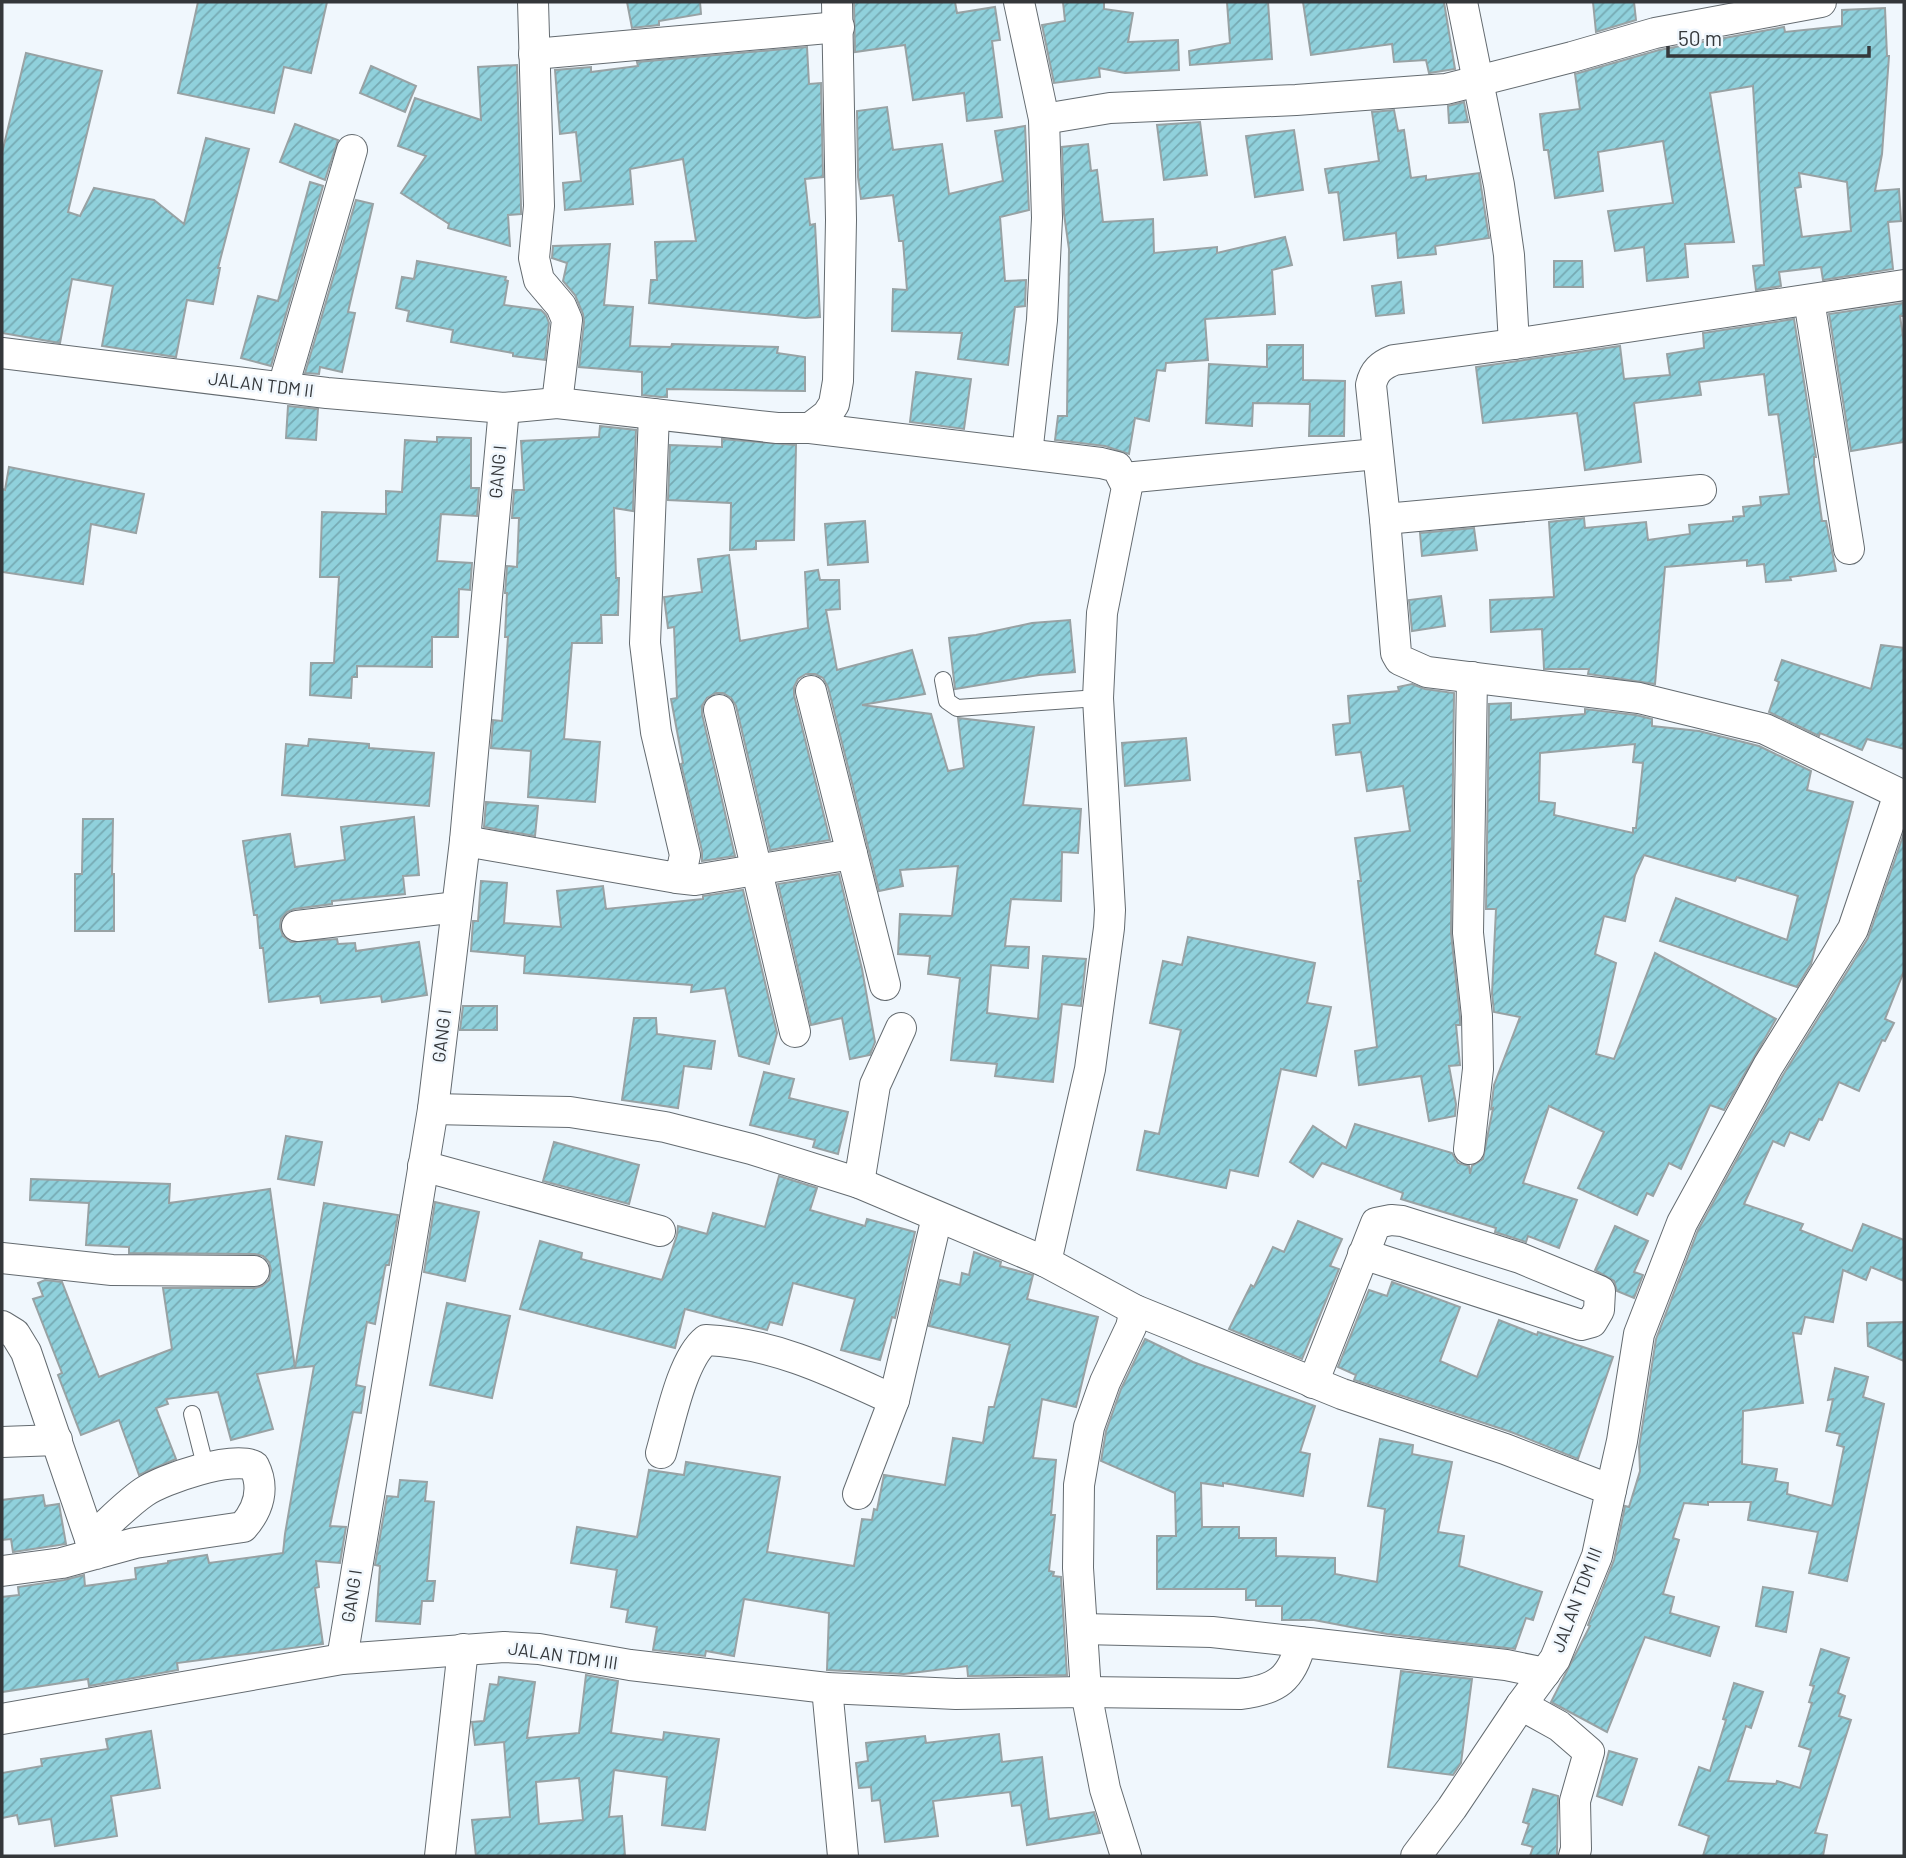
<svg xmlns="http://www.w3.org/2000/svg" width="1906" height="1858" font-family="Barlow,sans-serif">
<style>
.building{fill:url(#building-hatch);stroke:#98a2a4;stroke-width:2;fill-rule:evenodd}
.lines{fill:none;stroke-linecap:round;stroke-linejoin:round}
.lane-casing{stroke:#646b70;stroke-width:18}
.street-casing{stroke:#646b70;stroke-width:32}
.lane{stroke:#fff;stroke-width:16}
.street{stroke:#fff;stroke-width:30}
.labels{text-anchor:middle;stroke-width:5;stroke-linejoin:round;paint-order:stroke}
.street-label{font-size:18px;fill:#34373a;stroke:#f0f7fd}
</style>
<defs>
<pattern id="building-hatch" width="6" height="6" patternUnits="userSpaceOnUse" patternTransform="scale(1.75)"><rect width="6" height="6" fill="#90d1dc"/><path d="M-1 1l2-2M0 6l6-6M5 7l2-2" fill="none" stroke="#76aab3"/></pattern>
</defs>
<rect width="100%" height="100%" fill="#f0f7fd"/>
<!-- building -->
<g class="building">
<path d="M198,2H327L311,73L284,67L274,113L178,93Z"/>
<path d="M627,2H700L701,14L659,21V25L632,28Z"/>
<path d="M854,2H955L957,13L995,7L1000,40L992,41L1002,117L967,121L964,93L913,100L905,45L855,52Z"/>
<path d="M1063,2H1104V9L1133,13L1128,42L1178,40L1179,70L1125,73L1099,68L1100,77L1054,83L1042,25L1065,21Z"/>
<path d="M1227,2H1268L1272,59L1190,65L1189,51L1230,43Z"/>
<path d="M1303,2H1444L1455,69L1429,73L1426,60L1394,62L1392,44L1311,55Z"/>
<path d="M1593,2H1634L1636,20L1596,32Z"/>
<path d="M1885,8L1887,56H1889L1882,154L1875,191L1899,189L1901,221L1888,222L1893,269L1823,280L1821,267L1779,272L1781,286L1756,290L1753,266L1764,265L1753,86L1710,93L1734,242L1685,244L1688,277L1647,281L1644,247L1615,251L1608,211L1673,203L1663,141L1598,152L1603,191L1555,198L1548,150H1544L1540,114L1580,109L1575,74L1659,50L1784,27L1785,32L1842,26V10ZM1799,173L1847,182L1851,231L1802,237L1795,188L1801,187Z"/>
<path d="M807,47L809,84L821,83L823,177L805,179L810,225L815,224L820,317L805,318L649,303L651,280H657L655,242L696,241L683,159L630,169L633,204L565,210L563,183L581,181L576,132L560,134L555,70L591,67V72L638,66L637,62Z"/>
<path d="M26,53L102,71L68,212L80,216L94,188L154,200L184,224L206,138L249,149L218,268H220L213,304L187,300L176,357L102,346L113,286L72,279L60,343L2,333V153Z"/>
<path d="M517,65L521,205V214L508,215L510,246L448,228L449,224L401,193L426,156L398,146L415,98L481,120L478,67Z"/>
<path d="M371,66L416,86L405,112L360,93Z"/>
<path d="M1464,102L1468,122L1449,123L1448,106Z"/>
<path d="M887,107L893,150L942,144L949,194L1003,181L995,131L1025,126L1029,210L1000,217L1005,281L1026,280L1025,306L1015,307L1008,365L958,359L962,333L892,331L893,289L907,290L903,241H899L893,195L861,199L858,177L857,111Z"/>
<path d="M1394,110L1398,131L1404,130L1411,178L1426,176V180L1479,173L1489,238L1435,246L1436,254L1398,258L1396,233L1344,240L1338,192L1329,193L1325,169L1379,161L1372,112Z"/>
<path d="M1200,122L1207,175L1164,180L1157,125Z"/>
<path d="M295,124L338,140L325,180L280,162Z"/>
<path d="M1294,130L1303,190L1255,197L1246,136Z"/>
<path d="M1088,144L1091,171L1097,170L1103,222L1153,219L1154,253L1217,247V253L1285,237L1292,265L1272,270L1275,314L1205,319L1208,360L1166,363L1165,371L1157,370L1149,421L1135,418L1129,454L1105,446L1055,440L1058,416H1067L1069,249L1064,214L1062,147Z"/>
<path d="M310,182L323,186L271,366L241,358L258,296L278,301Z"/>
<path d="M356,200L373,204L348,312L355,313L342,372L320,367L319,374L305,373Z"/>
<path d="M610,244L604,305L633,307L630,346L671,347L672,344L778,347L777,353L805,357V391L667,389V397H661L642,395V372L579,367L584,322L583,314L575,295L563,281L567,263L552,258L553,246Z"/>
<path d="M417,261L506,277L505,280L508,281L504,305L541,310L546,315L549,323L545,360L513,356V353L451,342L453,330L407,321L409,311L396,308L402,277L414,279Z"/>
<path d="M1554,261H1582L1583,287H1554Z"/>
<path d="M1401,282L1404,313L1376,316L1372,286Z"/>
<path d="M1903,303L1904,316H1900L1904,343V442L1851,451L1829,314Z"/>
<path d="M1794,319L1816,457H1814V464L1822,521H1826L1836,571L1790,577L1791,580L1766,582L1764,564L1747,566V560L1665,567L1655,684L1588,674L1589,669H1544L1542,629L1491,632L1490,600L1554,597L1549,522L1584,518L1585,528L1646,522L1648,540L1690,534L1689,525L1733,521V517L1744,516L1743,507L1761,505L1760,497L1789,494L1778,414L1769,415L1764,374L1699,382L1701,395L1634,403L1641,462L1585,470L1577,413L1483,423L1476,367L1620,346L1624,379L1670,375L1667,354L1704,348L1703,333Z"/>
<path d="M1267,345H1303V380L1345,381L1344,436H1309L1310,404L1253,403L1252,426L1206,423L1209,364L1267,367Z"/>
<path d="M916,372L971,379L964,429L910,422Z"/>
<path d="M288,406L318,409L316,440L286,438Z"/>
<path d="M600,426L636,430L633,511L614,508L616,578H619L618,615H601L602,643H572L564,739L600,742L595,802L528,797L531,751L491,748L493,720L502,721L508,637H505L507,593H505L507,566L517,567L519,518H512L514,490H524L521,441L599,437Z"/>
<path d="M437,437L471,438V488H479L477,516L441,514L437,561L472,563L470,590L459,589L458,637H432V667L357,666V677H352L351,698L310,695L311,663H334L339,577H320L322,512L386,514V491L402,492L405,440L437,442Z"/>
<path d="M722,439L796,445L794,540L756,541V549L730,550L731,503L668,500L670,445L722,447Z"/>
<path d="M9,467L144,494L136,533L91,524L83,584L2,572V489L5,490Z"/>
<path d="M865,521L868,562L828,565L825,524Z"/>
<path d="M1474,528L1477,550L1422,556L1420,533Z"/>
<path d="M729,555L740,641L808,628L805,572L818,570L820,580H839L840,609L826,610L837,670L912,650L925,694L862,705L931,714L948,771L964,768L958,718L1034,727L1023,805L1081,809L1078,853L1062,852L1061,901L1011,899L1005,946L1029,947L1028,968L991,965L987,1013L1038,1019L1043,956L1086,959L1081,1006L1062,1004L1053,1082L995,1076L997,1064L951,1060L960,978L928,974L930,956L898,954L900,914L952,916L958,866L900,870L903,886L879,891L828,687L823,678L815,674H806L798,679L794,687V695L830,840L770,850L736,706L731,698L723,693H716L707,698L702,706V714L735,856L702,861V851L681,764L683,763L671,699L677,698L674,627L668,628L664,597L702,592L698,559Z"/>
<path d="M1441,596L1445,626L1412,631L1409,600Z"/>
<path d="M1070,620L1075,672L1039,675L955,689L949,638L976,635L1032,623Z"/>
<path d="M1881,645L1904,648V749L1867,739L1862,750L1820,733L1819,736L1769,712L1779,682L1775,680L1782,660L1871,689Z"/>
<path d="M1412,684L1425,689L1454,693L1451,933L1460,1017V1025H1456L1460,1065L1449,1066L1456,1104L1455,1116L1429,1121L1421,1076L1359,1085L1355,1051L1377,1047L1358,881H1361L1355,838L1410,831L1403,786L1367,791L1361,752L1336,755L1333,725L1350,723L1348,696L1399,691L1398,687Z"/>
<path d="M1511,703V720L1585,714V709L1636,715L1652,719V726L1699,731L1759,746L1811,771L1807,790L1853,802L1811,964L1797,987L1660,941L1676,898L1787,940L1798,896L1737,877L1735,881L1644,855L1635,875L1625,921L1604,916L1595,954L1616,963L1596,1054L1614,1059L1655,953L1776,1019L1724,1110L1710,1105L1681,1169L1669,1163L1653,1196L1647,1193L1637,1215L1578,1188L1604,1132L1549,1106L1523,1183L1577,1200L1559,1248L1528,1236L1526,1242L1495,1232L1496,1228L1401,1199L1403,1193L1322,1163L1313,1177L1290,1162L1313,1126L1346,1148L1355,1124L1452,1153L1458,1163L1469,1166L1470,1174L1472,1166L1483,1159L1493,1108L1491,1109L1494,1085L1520,1017L1494,1012L1492,994L1496,909H1486L1489,704ZM1635,744L1633,762L1643,763L1636,828H1633V833L1554,815L1555,803L1539,801L1540,753Z"/>
<path d="M1186,738L1190,780L1125,786L1122,743Z"/>
<path d="M309,739L369,744V748L434,753L429,806L282,795L286,744L308,746Z"/>
<path d="M486,802L538,806L535,836L484,827Z"/>
<path d="M414,817L419,875L403,876L405,894L332,901V904L294,909L287,912L281,919L280,927L283,936L291,942L337,939L338,944L355,943L356,951L419,942L427,995L382,1002L381,996L321,1003L320,996L269,1002L263,948H260L257,915H254L243,841L290,834L295,867L345,860L341,827Z"/>
<path d="M83,819H113L112,874H114V931H75V874H82Z"/>
<path d="M1904,833V971L1885,1019L1894,1023L1885,1041L1882,1040L1859,1091L1839,1082L1822,1120L1819,1119L1809,1140L1790,1132L1784,1146L1773,1141L1744,1204L1803,1224L1800,1230L1852,1251L1863,1224L1904,1240V1281L1871,1267L1866,1280L1843,1270L1833,1322L1805,1317L1801,1334L1793,1333L1803,1403L1743,1411L1742,1464L1777,1469L1775,1481L1788,1483L1787,1494L1832,1506L1844,1447L1837,1445L1840,1434L1826,1431L1833,1399L1828,1400L1835,1368L1868,1377L1863,1397L1884,1404L1847,1581L1809,1573L1818,1532L1748,1520L1751,1502H1708V1505L1684,1503L1673,1538L1679,1540L1663,1594L1674,1597L1670,1613L1719,1627L1710,1656L1645,1637L1607,1732L1551,1702L1590,1626L1588,1625L1614,1560L1625,1506L1629,1507L1640,1471L1639,1447L1656,1339L1698,1230L1783,1075L1868,938Z"/>
<path d="M839,874L862,969L875,1042L870,1055L850,1059L842,1018L811,1025L778,884Z"/>
<path d="M481,881L507,883L504,923L561,927L557,891L603,886L606,909L703,899V896L743,890L777,1033L769,1064L739,1056L725,988L691,992L692,985L524,973L525,956L471,951L473,921H478Z"/>
<path d="M1188,937L1315,963L1307,1003L1331,1007L1316,1076L1281,1069L1258,1176L1230,1170L1226,1188L1137,1170L1145,1131L1159,1134L1181,1030L1150,1023L1163,961L1182,965Z"/>
<path d="M463,1006H497V1030H460Z"/>
<path d="M634,1018H656L657,1034L715,1041L711,1069L684,1066L678,1108L622,1100Z"/>
<path d="M764,1072L794,1079L789,1098L848,1112L838,1154L813,1147L815,1140L750,1125Z"/>
<path d="M286,1136L322,1142L314,1185L278,1179Z"/>
<path d="M554,1142L639,1165L629,1204L543,1181Z"/>
<path d="M779,1176L817,1188L810,1210L865,1226L867,1219L915,1232L895,1318L892,1317L880,1360L841,1350L855,1299L793,1283L782,1325L770,1322L767,1330L685,1309L675,1348L520,1309L540,1241L582,1253L581,1259L662,1280L677,1235L678,1226L707,1234L713,1213L765,1227Z"/>
<path d="M31,1179L170,1184L169,1203L270,1189L295,1368L257,1374L273,1429L231,1440L218,1392L166,1399L168,1404L156,1408L176,1459L139,1475L119,1420L81,1435L58,1375L62,1373L33,1299L43,1296L38,1283L45,1280L62,1282L99,1377L172,1349L163,1288H255L262,1286L269,1280L271,1270L269,1262L263,1256L255,1254L129,1253V1247L86,1245L89,1203L30,1200Z"/>
<path d="M435,1202L479,1212L465,1281L424,1272Z"/>
<path d="M324,1203L398,1215L389,1265H386L385,1268L375,1324L367,1322L356,1385L365,1387L361,1413L353,1412L330,1526L346,1527L340,1563L316,1561L319,1587L315,1588L323,1644L177,1663L178,1670L89,1686L88,1679L2,1692V1597L19,1595L18,1587L64,1580L84,1575L85,1586L136,1579L135,1568L168,1563V1561L207,1555L209,1563L283,1553L285,1534L314,1366L295,1368Z"/>
<path d="M1298,1221L1342,1239L1330,1266L1339,1269L1302,1359L1229,1329L1251,1285L1254,1287L1273,1247L1284,1252Z"/>
<path d="M1615,1226L1648,1241L1634,1272L1643,1275L1634,1298L1617,1291L1614,1281L1595,1270Z"/>
<path d="M974,1252L1001,1262L1000,1266L1033,1275L1027,1299L1098,1317L1076,1407L1042,1399L1033,1458L1056,1460L1051,1515H1055L1049,1571L1054,1572L1053,1576L1061,1577L1067,1675L968,1676L967,1666L904,1674L827,1670L829,1613L744,1599L734,1656L706,1651L705,1656L653,1650L657,1627L626,1622L628,1610L611,1607L617,1570L571,1563L577,1527L637,1537L649,1470L684,1475L686,1462L780,1477L767,1552L854,1566L862,1519L872,1520L874,1509L877,1510L884,1475L945,1485L953,1438L983,1443L989,1407H994L1010,1345L929,1326L940,1280L960,1285L962,1273L969,1275Z"/>
<path d="M1392,1282L1460,1307L1440,1361L1477,1377L1499,1320L1537,1335L1538,1332L1613,1357L1578,1459L1511,1432L1354,1380L1356,1375L1338,1367L1369,1290L1387,1296Z"/>
<path d="M447,1303L510,1316L492,1398L430,1385Z"/>
<path d="M1904,1322V1361L1868,1346L1867,1323Z"/>
<path d="M1145,1339L1193,1362L1315,1406L1300,1452L1310,1454L1303,1496L1223,1483V1486L1201,1483L1202,1527H1239V1538H1276V1556L1335,1558V1574L1377,1582L1385,1509L1368,1506L1380,1439L1413,1445L1412,1454L1452,1462L1438,1532L1464,1536L1459,1566L1542,1592L1533,1620L1526,1618L1515,1649L1387,1634L1314,1620H1282V1606H1256V1600H1246V1589H1157V1536H1176L1175,1493L1101,1461L1106,1431L1121,1389Z"/>
<path d="M400,1480L427,1482L425,1501L434,1502L427,1581H435L433,1601H422L420,1624L376,1621L380,1566L375,1565L387,1496L398,1497Z"/>
<path d="M43,1495L45,1506L59,1504L66,1544L13,1552L11,1539L2,1540V1500Z"/>
<path d="M1763,1587L1793,1592L1786,1632L1756,1626Z"/>
<path d="M1821,1649L1849,1658L1838,1693L1845,1696L1839,1716L1851,1720L1815,1833L1827,1835L1823,1856H1703L1709,1836L1679,1825L1699,1767L1710,1771L1726,1720L1723,1719L1734,1683L1763,1692L1751,1728L1746,1726L1728,1781L1776,1784L1777,1781L1800,1788L1811,1750L1799,1746L1812,1703L1809,1702L1814,1686L1810,1685Z"/>
<path d="M1401,1671L1472,1679L1461,1763L1453,1775L1388,1767Z"/>
<path d="M586,1675L618,1681L611,1733L663,1740L664,1732L719,1739L705,1830L662,1825L667,1777L614,1770L609,1817L622,1816L625,1856H476L472,1820L510,1817L504,1742L475,1745L472,1722L484,1721L490,1684L498,1685L499,1677L535,1682L527,1738L579,1733ZM579,1778L583,1820L539,1824L536,1782Z"/>
<path d="M151,1731L160,1788L111,1796L117,1836L55,1846L51,1819L19,1824L17,1815L2,1818V1773L42,1766L41,1759L108,1749L106,1739Z"/>
<path d="M999,1734L1002,1762L1042,1757L1049,1819L1094,1812L1100,1833L1027,1845L1021,1805L1012,1806L1010,1792L933,1801L938,1836L885,1842L880,1800L872,1801L871,1787L859,1788L856,1763L868,1761L866,1743L925,1736L926,1743Z"/>
<path d="M1609,1751L1637,1759L1622,1805L1597,1796Z"/>
<path d="M1533,1789L1558,1796L1557,1856H1530L1533,1847L1522,1844L1529,1824L1523,1822Z"/>
</g>
<g class="lines">
<defs>
<g id="lane">
<path d="M943,680L947,701L957,708L1098,698"/>
<path d="M192,1414L206,1469"/>
</g>
<g id="street">
<path d="M533,2L539,206L534,258L539,280L561,306L567,320L557,403"/>
<path d="M1019,2L1044,119L1047,218L1042,320L1027,454"/>
<path d="M1462,2L1499,185L1509,255L1514,344"/>
<path d="M534,54L839,27"/>
<path d="M1044,119L1110,108L1296,100L1446,89L1572,57L1655,33L1821,2"/>
<path d="M1904,285L1514,344L1394,360C1381,365 1374,371 1371,385L1385,519L1396,653L1400,660L1427,672L1639,698L1765,729L1904,796"/>
<path d="M1809,300L1849,549"/>
<path d="M2,353L327,393L504,408L557,403L777,428H810L827,415L834,404L838,381L841,220L837,2"/>
<path d="M283,387L352,150"/>
<path d="M810,428L1101,463L1117,467L1127,487L1102,613L1098,698L1110,910L1109,928L1090,1069L1046,1262"/>
<path d="M1124,478L1377,454"/>
<path d="M1385,519L1701,490"/>
<path d="M811,691L885,985"/>
<path d="M719,710L795,1032"/>
<path d="M465,841L677,878L682,869L685,855L656,732L645,643L654,414"/>
<path d="M677,878L695,880L852,854"/>
<path d="M297,926L457,907"/>
<path d="M433,1109L570,1112L665,1127L751,1149L859,1183L1046,1262L1135,1310L1342,1394L1505,1449L1611,1490L1597,1556L1555,1659L1521,1705L1452,1808L1416,1856"/>
<path d="M1469,1149L1478,1069L1477,1016L1468,933L1472,677"/>
<path d="M423,1166L660,1231"/>
<path d="M859,1183L875,1085L901,1028"/>
<path d="M2,1258L112,1270L254,1271"/>
<path d="M2,1326L15,1334L26,1352L90,1539"/>
<path d="M1313,1383L1376,1223L1391,1220L1402,1221L1520,1258L1600,1291L1599,1310L1592,1322L1581,1325L1363,1254"/>
<path d="M2,1442L57,1440"/>
<path d="M661,1453C670,1422 682,1359 706,1340C774,1343 833,1372 894,1400"/>
<path d="M1611,1490L1622,1441L1639,1334L1682,1223L1768,1066L1853,929L1899,794"/>
<path d="M858,1494L894,1400L937,1217"/>
<path d="M2,1571L62,1563L135,1543L243,1527C259,1509 265,1488 254,1466C233,1455 163,1479 144,1492C125,1505 108,1524 90,1539L96,1554"/>
<path d="M1082,1629L1212,1632L1506,1665L1545,1673"/>
<path d="M342,1659L433,1109L465,841L504,408"/>
<path d="M827,1688L843,1856"/>
<path d="M1521,1705L1559,1726L1589,1752L1575,1801L1576,1849L1574,1856"/>
<path d="M2,1719L342,1659L504,1647L539,1649L630,1665L827,1688L956,1694L1086,1692L1240,1694C1277,1690 1292,1679 1301,1642"/>
<path d="M440,1856L463,1649"/>
<path d="M1126,1856L1105,1789L1086,1692L1078,1568L1079,1485L1089,1427L1105,1382L1131,1327L1135,1310"/>
</g>
</defs>
<!-- lane casing -->
<use href="#lane" class="lane-casing"/>
<!-- street casing -->
<use href="#street" class="street-casing"/>
<!-- lane -->
<use href="#lane" class="lane"/>
<!-- street -->
<use href="#street" class="street"/>
</g>
<g class="labels">
<!-- street labels -->
<g class="street-label">
<text transform="translate(261 385) rotate(7)" y="6">JALAN TDM II</text>
<text transform="translate(498 472) rotate(-85)" y="6">GANG I</text>
<text transform="translate(442 1036) rotate(-83)" y="6">GANG I</text>
<text transform="translate(352 1596) rotate(-81)" y="6">GANG I</text>
<text transform="translate(1577 1600) rotate(-69)" y="6">JALAN TDM III</text>
<text transform="translate(563 1656) rotate(8)" y="6">JALAN TDM III</text>
</g>
</g>
<!-- border -->
<rect width="1906" height="1858" fill="none" stroke="#34373a" stroke-width="7"/>
<!-- scale -->
<path d="M1668 46v10h201v-10" fill="none" stroke="#34373a" stroke-width="3.5"/>
<text x="1678" y="46" font-size="21" fill="#34373a" stroke="#f0f7fd" stroke-width="5" paint-order="stroke">50 m</text>
</svg>
